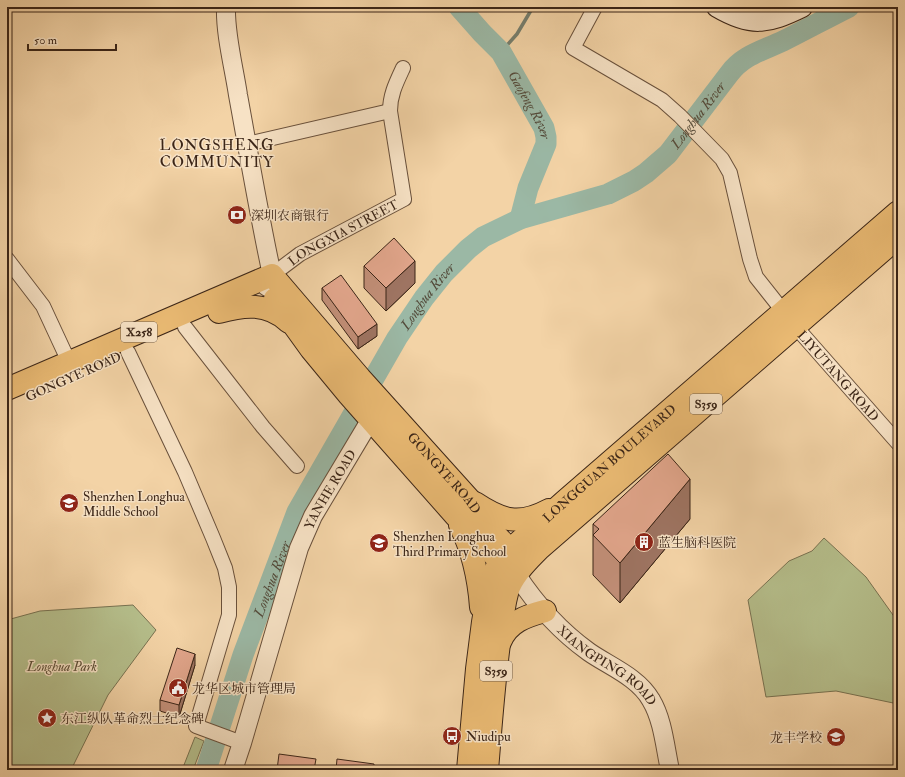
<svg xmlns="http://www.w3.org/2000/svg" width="905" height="777" font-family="'IM FELL Double Pica','Noto Serif SC',serif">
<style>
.green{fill:#b5be8b;stroke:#787251}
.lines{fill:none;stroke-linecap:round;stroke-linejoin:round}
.stream{stroke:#757d6c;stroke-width:3.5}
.river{stroke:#9bb8a5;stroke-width:21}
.minor-casing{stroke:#69503b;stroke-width:16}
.tertiary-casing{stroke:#69503b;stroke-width:20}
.secondary-casing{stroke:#3b2517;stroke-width:22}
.primary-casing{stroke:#3b2517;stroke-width:24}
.minor{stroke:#f7e2c5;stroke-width:14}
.tertiary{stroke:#f7e2c5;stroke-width:18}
.secondary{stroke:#f7e2c5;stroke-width:20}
.primary{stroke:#eaba73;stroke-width:22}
.wall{fill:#c28f78;stroke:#3b2517}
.shaded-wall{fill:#9e7462;stroke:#3b2517}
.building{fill:#e2a68c;stroke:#3b2517}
.labels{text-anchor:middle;stroke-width:3;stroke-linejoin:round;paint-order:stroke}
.shield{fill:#f7e2c5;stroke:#735e4b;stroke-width:1}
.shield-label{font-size:12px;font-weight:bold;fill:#3b2517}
.poi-label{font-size:13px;fill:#3b2517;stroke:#f7e2c5;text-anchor:start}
.street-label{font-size:13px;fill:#3b2517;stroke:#f7e2c5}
.park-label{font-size:13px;font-style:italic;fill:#5a4b34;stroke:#f7e2c5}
.water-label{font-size:14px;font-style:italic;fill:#534a3a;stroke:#f7e2c5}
.quarter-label{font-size:15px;letter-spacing:1px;fill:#3b2517;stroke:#f7e2c5}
</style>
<rect width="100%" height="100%" fill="#f3d3a6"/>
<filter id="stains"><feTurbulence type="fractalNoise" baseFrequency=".005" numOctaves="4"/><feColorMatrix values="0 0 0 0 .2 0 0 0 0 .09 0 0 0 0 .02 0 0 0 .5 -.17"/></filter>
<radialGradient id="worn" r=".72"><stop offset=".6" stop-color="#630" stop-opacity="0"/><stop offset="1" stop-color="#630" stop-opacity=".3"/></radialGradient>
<!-- green -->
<g class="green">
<path d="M824,538L866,577L898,622V704L836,691L766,697L748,600L789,561L812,551Z"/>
<path d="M133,605L156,630L108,695L71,770H7V620L40,611Z"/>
<path d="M195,737L204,741L193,770H182Z"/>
</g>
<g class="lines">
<!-- stream -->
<path class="stream" d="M501,52L517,34L533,7"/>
<!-- river -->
<g class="river">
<path id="s1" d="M459,7L482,33L501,52L544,128L546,137V144L528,188L520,219"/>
<path id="s2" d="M206,770L243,655L297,512L397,338L424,298L444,273L468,249L483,237L520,219L608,194L634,181L646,173L668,154L729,74C743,55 762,51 783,41C805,30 827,18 849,7"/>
</g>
<defs>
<g id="minor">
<path d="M595,7L573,48L662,100L680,116L722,159L730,173L750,259L756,277L783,311"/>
<path d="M247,144L390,111"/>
<path d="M7,259L43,306L69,362"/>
<path id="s3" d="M272,275L300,254L404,199L390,111C390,95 396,83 403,68"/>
<path id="s4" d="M795,326L898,443"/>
<path d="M185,327L263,427L297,466"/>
<path d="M128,352L185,472L213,538L225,568L229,587V615L196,726L242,743"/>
</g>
<g id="tertiary">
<path d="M226,7C225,34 234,68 238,95C249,155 259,215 272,275L267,287"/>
<path id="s5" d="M516,574C535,603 561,632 589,652C609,666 638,677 651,700C663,720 665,747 670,770"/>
<path id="s6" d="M233,770L242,743L299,548L313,516L371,419"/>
</g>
<path id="secondary" d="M717,7C751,27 767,24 802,7"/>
<g id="primary">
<path d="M275,299L311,349L349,395L455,515L500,561"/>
<path d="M219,312C244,305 267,302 289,322"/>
<path id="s7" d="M7,389L272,275L360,378L469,499L493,532L510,550L513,564"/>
<path d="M475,503C502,521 519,526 549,510"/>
<path d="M460,525C472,549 479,580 481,607"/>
<path d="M500,642C508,622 526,616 545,611"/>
<path id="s8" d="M468,770L477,669L483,622L489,588L496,569L501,562L510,550L565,501L898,212"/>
<path d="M487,770C491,723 494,676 501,629C503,615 504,600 509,587C516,572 528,560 539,549L898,237"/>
</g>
</defs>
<!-- minor casing -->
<use href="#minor" class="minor-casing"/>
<!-- tertiary casing -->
<use href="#tertiary" class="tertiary-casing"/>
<!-- secondary casing -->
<use href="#secondary" class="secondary-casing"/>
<!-- primary casing -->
<use href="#primary" class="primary-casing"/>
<!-- minor -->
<use href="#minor" class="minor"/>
<!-- tertiary -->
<use href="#tertiary" class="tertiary"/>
<!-- secondary -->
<use href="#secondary" class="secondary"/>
<!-- primary -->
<use href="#primary" class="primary"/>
</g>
<!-- wall -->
<g class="wall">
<path d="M364,266L415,283L386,311L364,288Z"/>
<path d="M322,288L377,336L358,349L322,300Z"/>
<path d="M690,519L620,603L593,575V524Z"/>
<path d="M195,665L179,717L160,711V700Z"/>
</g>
<!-- shaded-wall -->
<g class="shaded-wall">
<path d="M415,261V283L386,311V288Z"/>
<path d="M377,324V336L358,349V337Z"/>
<path d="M690,479V519L620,603V563Z"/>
<path d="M195,654V665L179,717V705Z"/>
</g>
<!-- building -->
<g class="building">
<path d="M394,238L415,261L386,288L364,266Z"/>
<path d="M341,275L377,324L358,337L322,288Z"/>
<path d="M668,454L690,479L620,563L593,535L599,529L593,524Z"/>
<path d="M177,648L195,654L179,705L160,700Z"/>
<path d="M279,754L316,759L314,770H277Z"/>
<path d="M337,759L374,764V770H336Z"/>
<path d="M402,766L439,770H402Z"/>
</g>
<!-- icons -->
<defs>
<symbol id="bank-disc" viewBox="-11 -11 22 22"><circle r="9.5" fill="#8f2418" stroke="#f7e2c5"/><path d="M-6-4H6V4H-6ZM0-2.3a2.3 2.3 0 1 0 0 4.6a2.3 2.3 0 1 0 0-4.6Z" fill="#fff"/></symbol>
<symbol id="school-disc" viewBox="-11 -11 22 22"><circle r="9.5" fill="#8f2418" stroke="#f7e2c5"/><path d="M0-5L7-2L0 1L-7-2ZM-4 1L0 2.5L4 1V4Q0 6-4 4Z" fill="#fff"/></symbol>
<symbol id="building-disc" viewBox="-11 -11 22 22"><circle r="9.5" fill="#8f2418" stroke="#f7e2c5"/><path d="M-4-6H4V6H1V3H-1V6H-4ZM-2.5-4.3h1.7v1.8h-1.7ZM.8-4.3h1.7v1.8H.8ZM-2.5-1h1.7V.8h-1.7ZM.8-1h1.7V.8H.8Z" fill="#fff"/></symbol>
<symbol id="civic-disc" viewBox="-11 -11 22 22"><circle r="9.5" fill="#8f2418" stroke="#f7e2c5"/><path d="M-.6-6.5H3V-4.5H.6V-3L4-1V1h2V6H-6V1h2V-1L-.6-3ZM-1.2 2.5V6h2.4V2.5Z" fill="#fff"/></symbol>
<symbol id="sight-disc" viewBox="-11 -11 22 22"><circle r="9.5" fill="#8f2418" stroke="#f7e2c5"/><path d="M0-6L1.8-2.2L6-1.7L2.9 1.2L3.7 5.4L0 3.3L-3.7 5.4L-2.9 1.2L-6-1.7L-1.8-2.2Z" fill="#fff"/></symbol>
<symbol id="bus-disc" viewBox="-11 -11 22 22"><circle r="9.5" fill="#8f2418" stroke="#f7e2c5"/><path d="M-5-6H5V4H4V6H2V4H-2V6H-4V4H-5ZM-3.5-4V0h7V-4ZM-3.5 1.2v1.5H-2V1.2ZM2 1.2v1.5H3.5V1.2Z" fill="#fff"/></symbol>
</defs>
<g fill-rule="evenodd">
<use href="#bank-disc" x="226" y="204" width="22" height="22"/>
<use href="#school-disc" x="58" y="492" width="22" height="22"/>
<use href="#building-disc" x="633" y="531" width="22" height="22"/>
<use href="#school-disc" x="368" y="532" width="22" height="22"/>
<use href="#civic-disc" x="167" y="677" width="22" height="22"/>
<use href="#sight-disc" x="36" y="707" width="22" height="22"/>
<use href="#bus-disc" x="441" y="725" width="22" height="22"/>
<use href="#school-disc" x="825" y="726" width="22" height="22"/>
</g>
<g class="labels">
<!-- shield labels -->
<g class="shield">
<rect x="121" y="322" width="36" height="20" rx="3"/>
<rect x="690" y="394" width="32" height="20" rx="3"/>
<rect x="480" y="661" width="32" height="20" rx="3"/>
</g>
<g class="shield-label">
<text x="139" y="336">X258</text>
<text x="706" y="408">S359</text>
<text x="496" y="675">S359</text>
</g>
<!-- poi labels -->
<g class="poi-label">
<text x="251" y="220">深圳农商银行</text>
<text x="83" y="501">Shenzhen Longhua<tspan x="83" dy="15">Middle School</tspan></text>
<text x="393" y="541">Shenzhen Longhua<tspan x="393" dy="15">Third Primary School</tspan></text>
<text x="658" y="547">蓝生脑科医院</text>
<text x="192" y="693">龙华区城市管理局</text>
<text x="61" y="723">东江纵队革命烈士纪念碑</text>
<text x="466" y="741">Niudipu</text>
<text x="822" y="742" text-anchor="end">龙丰学校</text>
</g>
<!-- street labels -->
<g class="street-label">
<text dy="5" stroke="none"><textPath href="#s3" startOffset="83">LONGXIA STREET</textPath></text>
<text dy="5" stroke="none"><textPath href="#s4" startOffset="66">LIYUTANG ROAD</textPath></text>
<text transform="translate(73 376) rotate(-24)" y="5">GONGYE ROAD</text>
<text dy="5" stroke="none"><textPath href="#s8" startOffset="359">LONGGUAN BOULEVARD</textPath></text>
<text dy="5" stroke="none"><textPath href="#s7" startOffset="551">GONGYE ROAD</textPath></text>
<text dy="5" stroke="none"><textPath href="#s6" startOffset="298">YANHE ROAD</textPath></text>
<text dy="5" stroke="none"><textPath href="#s5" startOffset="130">XIANGPING ROAD</textPath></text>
</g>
<!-- park labels -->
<g class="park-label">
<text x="62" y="671">Longhua Park</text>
</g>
<!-- water labels -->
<g class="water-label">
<text dy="5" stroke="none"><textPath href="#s1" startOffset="122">Gaofeng River</textPath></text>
<text dy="5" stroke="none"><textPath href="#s2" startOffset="862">Longhua River</textPath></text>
<text dy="5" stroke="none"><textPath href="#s2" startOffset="526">Longhua River</textPath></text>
<text dy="5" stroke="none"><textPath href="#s2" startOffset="202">Longhua River</textPath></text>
</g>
<!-- quarter labels -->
<g class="quarter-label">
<text x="217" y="150">LONGSHENG<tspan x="217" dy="17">COMMUNITY</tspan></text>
</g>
</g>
<!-- margin -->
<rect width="905" height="777" fill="none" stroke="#f3d3a6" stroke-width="24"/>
<rect x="8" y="8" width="889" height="761" fill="none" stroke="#3b2517" stroke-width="2"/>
<rect x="12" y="12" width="881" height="753" fill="none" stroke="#3b2517"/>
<!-- scale -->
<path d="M28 44v6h88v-6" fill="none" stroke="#3b2517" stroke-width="2"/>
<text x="34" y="44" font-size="12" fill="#3b2517" stroke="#f7e2c5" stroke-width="3" paint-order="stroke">50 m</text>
<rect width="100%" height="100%" filter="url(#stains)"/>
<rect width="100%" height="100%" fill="url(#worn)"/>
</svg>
